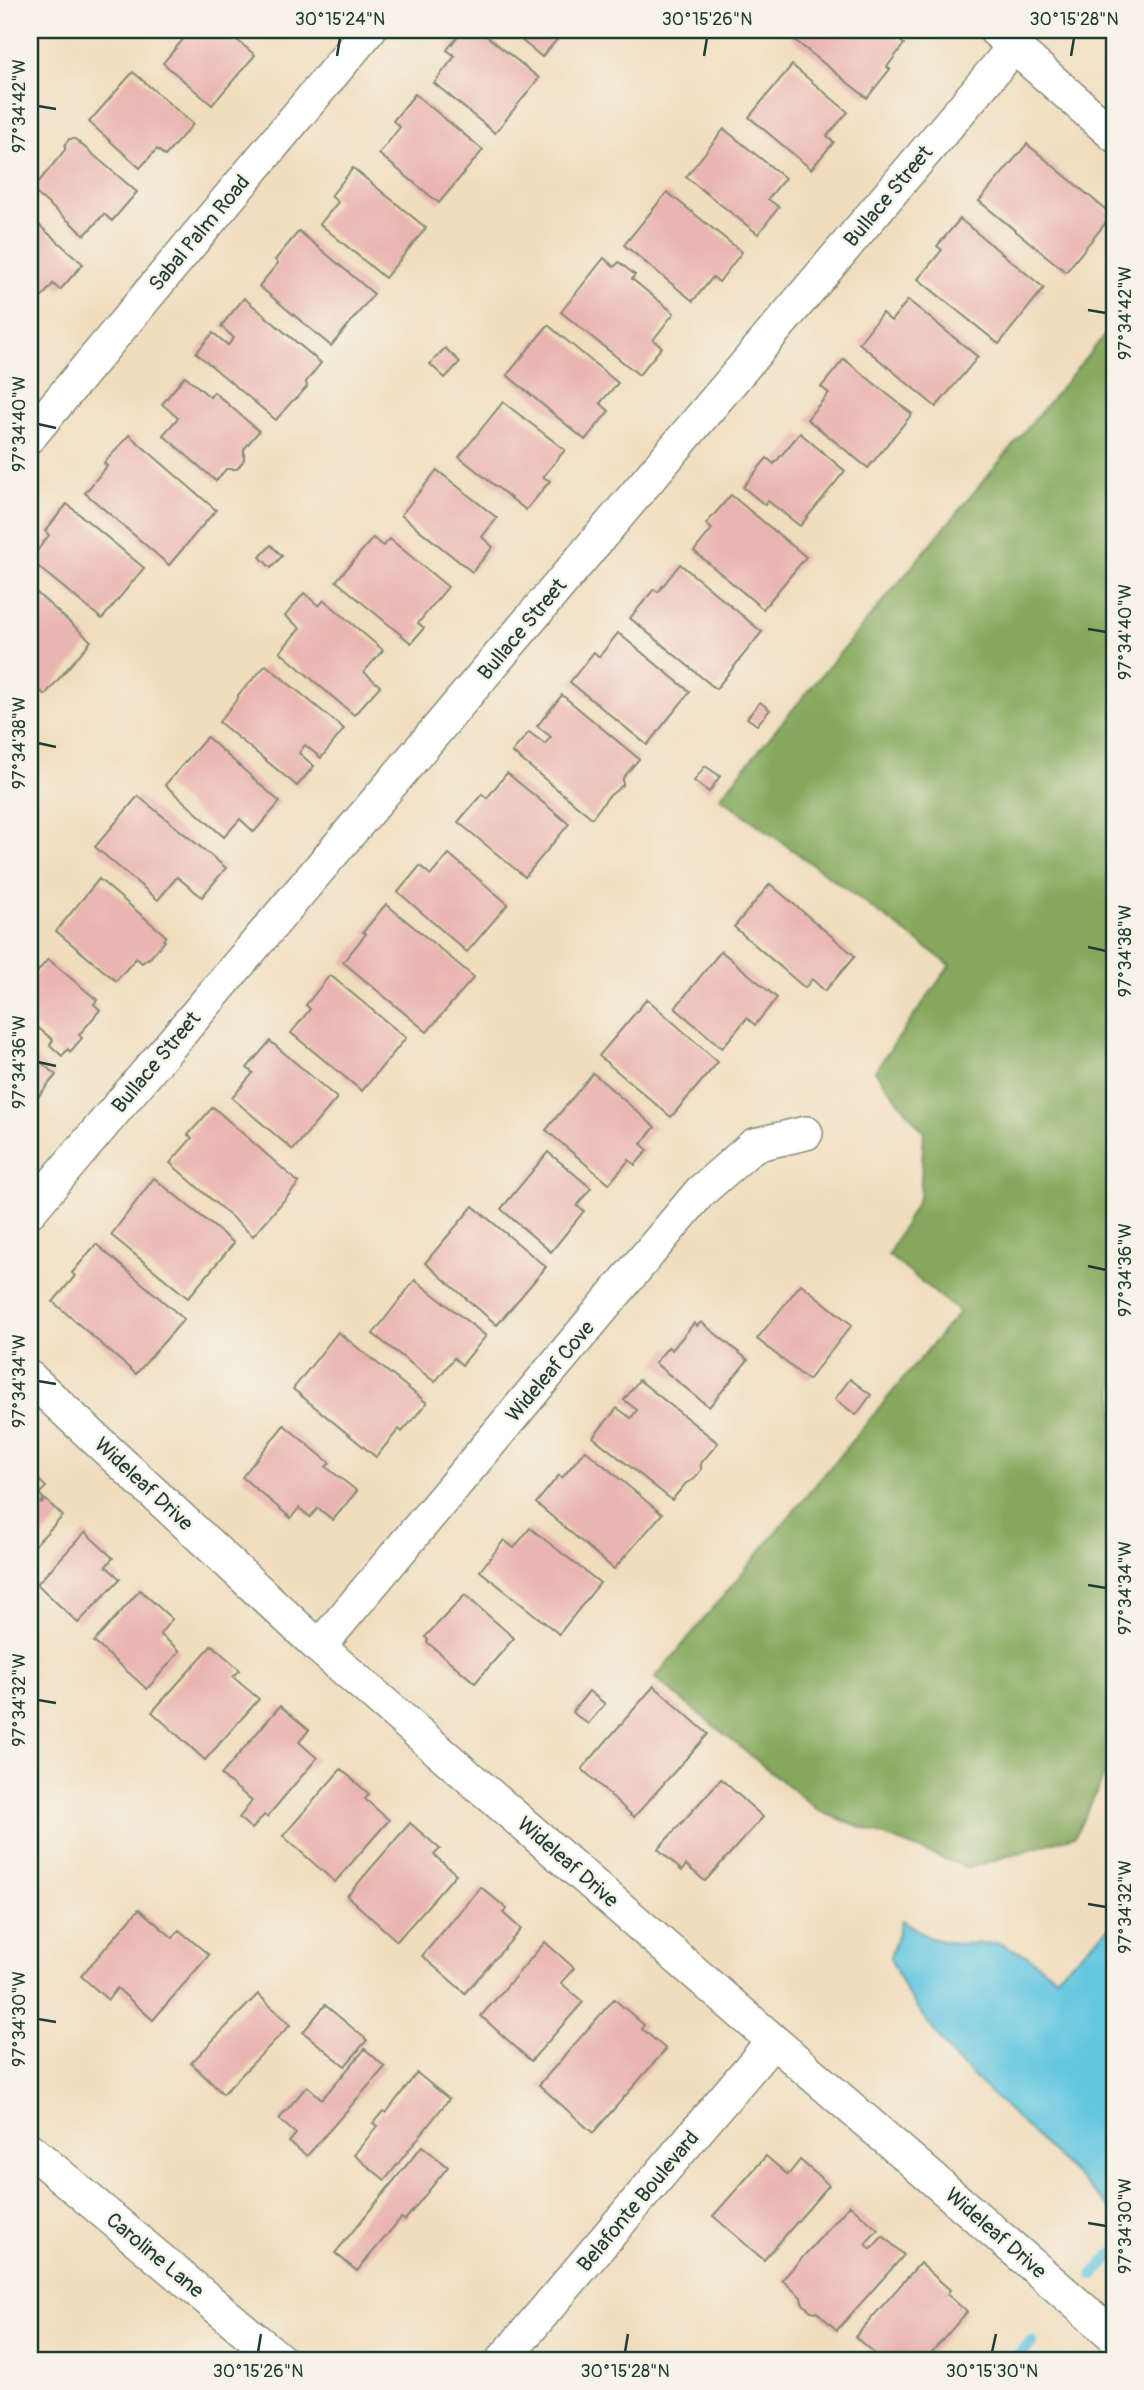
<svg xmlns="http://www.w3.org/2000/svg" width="1144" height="2390" font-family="Pangolin,sans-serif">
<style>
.forest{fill:#85a85c;stroke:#527248;stroke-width:2}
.water{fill:#62c6e0;stroke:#40828a;stroke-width:2}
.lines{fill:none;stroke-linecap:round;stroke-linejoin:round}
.stream{stroke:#62c6e0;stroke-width:12}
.building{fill:#eab5b0}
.street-casing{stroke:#888d78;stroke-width:36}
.street{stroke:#fff;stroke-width:33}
.ticks{fill:none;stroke:#1f3d34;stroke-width:2.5}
.labels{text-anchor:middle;stroke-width:5;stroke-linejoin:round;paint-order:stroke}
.street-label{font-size:21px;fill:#1f3d34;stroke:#f7f3e8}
.neatline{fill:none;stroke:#1f3d34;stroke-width:2.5}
.ticks-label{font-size:18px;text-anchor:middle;fill:#1f3d34}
</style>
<rect width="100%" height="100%" fill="#f7f3e8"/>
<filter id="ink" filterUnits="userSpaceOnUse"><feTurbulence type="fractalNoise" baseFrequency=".0143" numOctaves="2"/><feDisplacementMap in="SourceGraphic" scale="14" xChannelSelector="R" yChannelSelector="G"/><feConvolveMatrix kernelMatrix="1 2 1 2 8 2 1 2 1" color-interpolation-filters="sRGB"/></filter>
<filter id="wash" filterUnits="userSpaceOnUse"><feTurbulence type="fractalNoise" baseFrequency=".00686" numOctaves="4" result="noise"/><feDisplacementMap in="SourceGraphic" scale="28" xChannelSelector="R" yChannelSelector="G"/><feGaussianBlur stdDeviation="1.57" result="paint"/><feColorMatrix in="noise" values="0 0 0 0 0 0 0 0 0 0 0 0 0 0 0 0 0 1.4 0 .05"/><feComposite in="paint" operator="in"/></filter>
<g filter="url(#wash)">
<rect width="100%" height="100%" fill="#f0ddbd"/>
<!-- forest -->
<path class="forest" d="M1114,324V568L1111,578L1114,587V1154L1111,1163L1114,1187V1718L1112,1760L1075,1836L968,1868L819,1811L655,1678L959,1312L888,1255L920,1196L924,1133L875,1071L950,965L720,797Z"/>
<!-- water -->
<path class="water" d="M902,1920L930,1938L955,1944L999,1943L1026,1955L1056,1977L1114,1923V2212L953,2057L907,1994L890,1958Z"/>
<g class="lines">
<!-- stream -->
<g class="stream">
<path d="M1093,2275L1114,2253"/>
<path d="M1014,2360L1032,2342"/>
</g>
</g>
<g id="blocks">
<!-- building -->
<g class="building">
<path d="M191,30H225L255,55L212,105L163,63Z"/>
<path d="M463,30H479L539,78L495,133L434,83L455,56L447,50Z"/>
<path d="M509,30H565L542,57Z"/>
<path d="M796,30H886L904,44L887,67L890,69L867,98L791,37Z"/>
<path d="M792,65L848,112L827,136L834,142L811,169L749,117Z"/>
<path d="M133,72L193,124L165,156L157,149L140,168L89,122Z"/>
<path d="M415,94L483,150L439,203L379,154L400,127L393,121Z"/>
<path d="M724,129L785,178L768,199L779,207L758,234L686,177Z"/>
<path d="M69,139H75L137,192L112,221L104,214L85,235L32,190L65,150V145Z"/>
<path d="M1027,144L1112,215L1066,272L979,201Z"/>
<path d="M353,168L426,228L385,278L320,224L338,202L331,196Z"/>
<path d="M667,192L742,252L719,282L713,277L693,301L624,245Z"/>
<path d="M30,217L83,264L60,290L53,284L32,309L30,307Z"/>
<path d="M960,219L1044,288L999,344L918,279L942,250L937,246Z"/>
<path d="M299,231L374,294L331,346L259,286L278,263L275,260Z"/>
<path d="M604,258L614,267L619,262L635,275L632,279L674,313L653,340L662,347L639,375L561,312Z"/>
<path d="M244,298L321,363L306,382L307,387L296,399L292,401L276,420L196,353L213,333L228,345L234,338L221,326Z"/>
<path d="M908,300L978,357L936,407L859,343L882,313L891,321Z"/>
<path d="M548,325L618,383L600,403L609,411L585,440L507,375Z"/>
<path d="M445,348L460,362L445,378L430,364Z"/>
<path d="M844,359L912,414L868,468L807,419L829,393L821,387Z"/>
<path d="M185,376L210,397L214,392L259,431L244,449V460L237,469H226L216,481L163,435L178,418L162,404Z"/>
<path d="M503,402L565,450L543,477L550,481L526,510L459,457Z"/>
<path d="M800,433L845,471L800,526L768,501L765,505L743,487L767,458L774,464Z"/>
<path d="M129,435L216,510L169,565L85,493L107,466L104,463Z"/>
<path d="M437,470L497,518L482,537L493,547L472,572L401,515Z"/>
<path d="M731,495L806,557L763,609L694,551L712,529L706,524Z"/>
<path d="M67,504L144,568L102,619L30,560L49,535L45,531Z"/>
<path d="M373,538L383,546L390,539L448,587L418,623L424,628L411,643L336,581Z"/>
<path d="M271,545L282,556L271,568L260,557Z"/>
<path d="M680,564L762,632L716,689L630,618L654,589L658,592Z"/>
<path d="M30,587L91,641L45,695L30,682Z"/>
<path d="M304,593L319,606L324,600L383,650L364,672L380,686L354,715L280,652L300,628L285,616Z"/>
<path d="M618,633L690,692L647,745L570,682L594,652L599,657Z"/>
<path d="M266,665L344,729L321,758L305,745L299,753L314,766L297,786L219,722L238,698V695Z"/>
<path d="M562,695L639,759L623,778V785L608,797L592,818L512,752L529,732L545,744L551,737L537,726Z"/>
<path d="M760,702L770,710L757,725L747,718Z"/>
<path d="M207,737L280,802L254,832L240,819L224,837L165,785Z"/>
<path d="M705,766L720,776L709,792L694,781Z"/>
<path d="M507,773L569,824L525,877L458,822L482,794L487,798Z"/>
<path d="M138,796L226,868L202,897L177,877L158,900L95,847Z"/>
<path d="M449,854L508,904L467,952L398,892L420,866L431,875Z"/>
<path d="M99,879L166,936L163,940L165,941L149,959L148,958L142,963L136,958L116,981L56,931Z"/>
<path d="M770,884L855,956L825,991L812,979L805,988L734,927Z"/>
<path d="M386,904L474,977L427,1032L343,962L366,934L363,932Z"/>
<path d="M721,951L777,998L755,1025L747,1018L722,1048L675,1008Z"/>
<path d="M48,959L97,1000L94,1004L100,1010L79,1035L82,1038L70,1052L68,1049L62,1056L50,1045L53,1040L30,1021V981Z"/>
<path d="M330,975L406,1038L362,1091L291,1033L310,1009L306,1005Z"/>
<path d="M647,999L718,1062L671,1117L599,1056Z"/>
<path d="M270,1041L337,1098L293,1150L232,1098L253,1073L247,1068Z"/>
<path d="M30,1053L56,1075L32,1104L30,1102Z"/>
<path d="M593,1073L655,1127L641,1144L648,1150L635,1165L629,1160L609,1184L546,1130Z"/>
<path d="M213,1107L299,1183L253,1236L170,1163L192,1138L188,1135Z"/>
<path d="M548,1152L591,1188L577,1206L584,1211L551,1252L501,1209Z"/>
<path d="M154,1178L234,1243L188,1298L111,1235Z"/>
<path d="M473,1206L546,1267L497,1325L425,1263Z"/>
<path d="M96,1244L184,1319L136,1374L53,1302L75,1276L72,1273Z"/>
<path d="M415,1280L486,1336L462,1365L454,1358L435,1382L373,1334Z"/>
<path d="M801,1284L852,1325L808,1380L757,1339Z"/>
<path d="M701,1322L748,1360L709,1407L655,1363L668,1347L672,1350L694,1323L697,1326Z"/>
<path d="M338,1332L427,1403L402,1432L399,1429L376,1457L293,1389Z"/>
<path d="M850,1379L871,1395L856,1415L835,1399Z"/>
<path d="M639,1380L718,1443L701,1463V1470L693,1480L686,1483L672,1500L593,1437L617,1408L631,1418L637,1410L624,1400Z"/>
<path d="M284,1425L330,1463L326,1467L357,1491L333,1520L318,1508L310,1517L299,1508L291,1518L242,1477Z"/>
<path d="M585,1450L662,1514L614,1569L536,1503L559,1475L562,1478Z"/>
<path d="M30,1471L46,1487L39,1494L44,1499L40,1503L41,1504L46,1500L63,1516L30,1550Z"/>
<path d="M530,1528L600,1583L559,1634L480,1571L504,1540L514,1548Z"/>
<path d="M85,1532L113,1558L106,1566L120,1579L78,1623L37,1584Z"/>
<path d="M140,1590L172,1619L160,1634L180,1651L147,1689L94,1642Z"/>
<path d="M465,1595L514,1638L475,1683L427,1642L428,1640L425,1637Z"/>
<path d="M212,1645L240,1670L233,1677L259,1699L205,1760L152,1712Z"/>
<path d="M654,1686L708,1734L634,1817L582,1769Z"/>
<path d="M589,1691L605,1704L588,1724L572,1712Z"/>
<path d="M280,1706L309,1730L299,1742L317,1758L267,1817L264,1815L252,1829L239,1818L252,1801L221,1775Z"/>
<path d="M341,1769L369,1794L365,1799L389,1820L335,1882L283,1836Z"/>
<path d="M721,1779L763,1817L705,1881L686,1865L682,1871L658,1849Z"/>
<path d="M410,1823L440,1849L434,1855L456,1874L397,1941L347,1896Z"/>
<path d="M481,1887L507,1909L503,1913L521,1929L465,1993L422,1956Z"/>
<path d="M139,1909L173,1938L179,1930L209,1955L153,2020L117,1988L108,2000L81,1976Z"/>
<path d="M545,1942L574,1968L561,1983L583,2002L531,2061L481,2016Z"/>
<path d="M258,1994L290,2025L223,2094L191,2063Z"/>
<path d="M614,1999L644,2025L642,2029L666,2049L593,2133L539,2085Z"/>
<path d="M325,2005L367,2040L345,2066L303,2032Z"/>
<path d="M365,2049L385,2067L307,2156L289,2142L296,2134L279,2119L307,2086L322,2099Z"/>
<path d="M417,2073L449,2099L385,2180L354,2155L377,2126L373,2123L383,2111L386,2113Z"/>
<path d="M422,2146L448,2167L405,2220L401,2218L357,2271L335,2253Z"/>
<path d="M766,2156L788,2175L800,2160L829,2185L764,2260L713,2216Z"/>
<path d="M850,2205L878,2230L865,2244L871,2249L883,2236L904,2255L837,2330L817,2312L811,2311L802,2303L801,2297L782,2280Z"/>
<path d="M920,2263L950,2290L947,2294L967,2312L925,2360H882L855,2337Z"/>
</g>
</g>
</g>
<g filter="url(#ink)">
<use href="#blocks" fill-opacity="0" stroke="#888d78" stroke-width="2"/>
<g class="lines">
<defs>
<g id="street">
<path d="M995,30L1114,135"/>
<path d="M30,436L369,30"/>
<path d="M30,1211L1014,47"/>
<path d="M30,1378L319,1647L1114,2336"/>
<path d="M319,1647L700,1192L754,1145L806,1133"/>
<path d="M30,2150L280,2360"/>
<path d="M503,2360L773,2041"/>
</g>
</defs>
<!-- street casing -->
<use href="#street" class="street-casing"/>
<!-- street -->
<use href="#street" class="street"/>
</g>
</g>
<!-- ticks -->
<path class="ticks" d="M337,56L340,38M704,56L707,38M1071,56L1074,38M38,106L56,109M1088,310L1106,313M38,424L56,428M1088,629L1106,632M38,743L56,747M1088,947L1106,951M38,1062L56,1066M1088,1266L1106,1270M38,1381L56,1384M1088,1585L1106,1588M38,1700L56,1703M1088,1904L1106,1907M38,2019L56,2022M1088,2223L1106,2226M258,2352L261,2334M625,2352L628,2334M992,2352L996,2334"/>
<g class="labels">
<!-- street labels -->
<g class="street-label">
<text transform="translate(888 196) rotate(-50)" y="7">Bullace Street</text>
<text transform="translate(199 233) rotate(-50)" y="7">Sabal Palm Road</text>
<text transform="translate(522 629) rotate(-50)" y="7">Bullace Street</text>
<text transform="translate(156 1062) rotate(-50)" y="7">Bullace Street</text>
<text transform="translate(550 1371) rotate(-50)" y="7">Wideleaf Cove</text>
<text transform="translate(144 1484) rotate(43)" y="7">Wideleaf Drive</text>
<text transform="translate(568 1862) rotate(41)" y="7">Wideleaf Drive</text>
<text transform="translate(638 2201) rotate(-50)" y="7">Belafonte Boulevard</text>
<text transform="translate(996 2233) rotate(41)" y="7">Wideleaf Drive</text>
<text transform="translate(155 2255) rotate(40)" y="7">Caroline Lane</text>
</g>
</g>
<!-- margin -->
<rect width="1144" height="2390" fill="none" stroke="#f7f3e8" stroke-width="77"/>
<rect x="38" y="38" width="1068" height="2314" class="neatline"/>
<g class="ticks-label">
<text x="340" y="25">30°15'24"N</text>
<text x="707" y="25">30°15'26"N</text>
<text x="1074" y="25">30°15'28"N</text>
<text transform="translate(19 106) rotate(-90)" y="6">97°34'42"W</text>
<text transform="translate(1125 313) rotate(-90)" y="6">97°34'42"W</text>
<text transform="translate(19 424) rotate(-90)" y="6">97°34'40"W</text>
<text transform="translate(1125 632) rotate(-90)" y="6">97°34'40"W</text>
<text transform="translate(19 743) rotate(-90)" y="6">97°34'38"W</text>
<text transform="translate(1125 951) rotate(-90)" y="6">97°34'38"W</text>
<text transform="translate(19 1062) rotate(-90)" y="6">97°34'36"W</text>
<text transform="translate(1125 1270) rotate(-90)" y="6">97°34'36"W</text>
<text transform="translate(19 1381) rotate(-90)" y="6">97°34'34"W</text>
<text transform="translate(1125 1588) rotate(-90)" y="6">97°34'34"W</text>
<text transform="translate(19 1700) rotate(-90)" y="6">97°34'32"W</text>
<text transform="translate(1125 1907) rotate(-90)" y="6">97°34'32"W</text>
<text transform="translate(19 2019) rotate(-90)" y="6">97°34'30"W</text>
<text transform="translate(1125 2226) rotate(-90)" y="6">97°34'30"W</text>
<text x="258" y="2377">30°15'26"N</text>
<text x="625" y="2377">30°15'28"N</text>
<text x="992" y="2377">30°15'30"N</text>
</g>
</svg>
